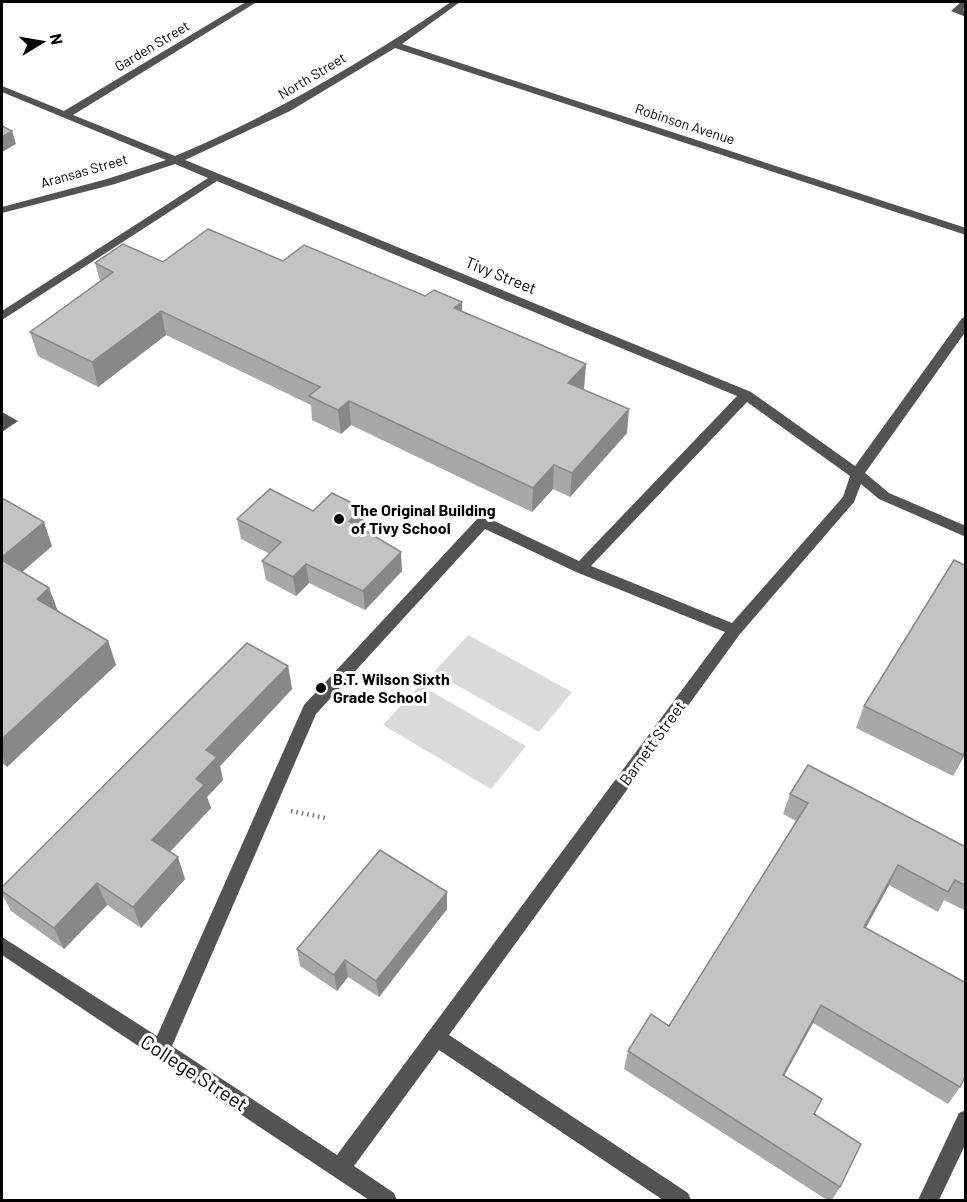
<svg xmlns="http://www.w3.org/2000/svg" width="967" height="1202" font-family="Barlow,sans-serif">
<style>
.green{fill:#dadada}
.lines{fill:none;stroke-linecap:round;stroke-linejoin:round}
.path{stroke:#757575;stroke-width:4.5;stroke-dasharray:1.5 4;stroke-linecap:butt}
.minor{fill:#535353;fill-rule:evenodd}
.wall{fill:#a8a8a8}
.shaded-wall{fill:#888}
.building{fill:#c3c3c3;stroke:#888;stroke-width:1.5}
.poi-dot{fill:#000;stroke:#fff;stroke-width:2}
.labels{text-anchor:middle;stroke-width:6;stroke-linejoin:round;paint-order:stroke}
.far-street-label{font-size:14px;fill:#000;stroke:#fff}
.street-label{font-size:16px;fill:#000;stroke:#fff}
.poi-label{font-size:16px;font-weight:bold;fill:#000;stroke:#fff;text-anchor:start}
.near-street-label{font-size:20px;fill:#000;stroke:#fff}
</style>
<rect width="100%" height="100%" fill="#fff"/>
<!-- green -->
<g class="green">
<path d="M468,635L572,692L539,732L434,672Z"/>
<path d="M420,685L526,746L491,789L383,725Z"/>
</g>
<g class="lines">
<!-- path -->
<path class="path" d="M291,811L326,818"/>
<!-- minor -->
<g class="minor">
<path d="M246,2H257L73,115L175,156C273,115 363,62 451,2H460L402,44L966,228V235L395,48L290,111L185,160L751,392L855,466L962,318L966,317V331L865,473L889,493L966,526V537L879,499L861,484L854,502L740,634L449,1035L688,1193L691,1200H663L439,1050L354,1166L394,1193L397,1200H369L2,955V937L157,1036L304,705L478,518H488L579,561L737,396L217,181L2,320V311L208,178L175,164L115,184L2,213V207L107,179L166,160L2,92V86L64,111ZM747,402L850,476L843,497L732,623L591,566ZM485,529L576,572L725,632L337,1155L172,1046L316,714Z"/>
<path d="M961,2H966V7L963,10L966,11V17L951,11Z"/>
<path d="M2,412L18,421L2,432Z"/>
<path d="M966,1110V1143L939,1200H918L959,1113Z"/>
</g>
</g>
<!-- wall -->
<g class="wall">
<path d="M283,261L425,296L462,302V311L586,364L584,388L583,389L627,433L570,497L553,489L532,512L351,425L341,434L312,420L311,405L166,335L98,387L38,356L30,332L100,281L95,263Z"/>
<path d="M2,498L52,546L22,572L49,588L58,611L108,641L116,665L7,767L2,763Z"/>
<path d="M362,508L364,527L362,529L402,571L365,610L309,583L296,596L266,580L262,561L270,554L241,539L237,519L313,511Z"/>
<path d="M966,566V752L953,776L856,728L864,706Z"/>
<path d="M288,666L292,689L220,766L223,780L207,797L211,808L170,852L185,879L141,928L107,905L64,949L11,911L2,894V887Z"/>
<path d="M790,794L966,847V911L944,900L938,912L889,885L866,927L960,1087L948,1104L813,1023L784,1076L814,1114L840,1187L832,1200H827L624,1069L628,1051L669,1026L796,821L783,814Z"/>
<path d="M447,892V909L379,997L348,977L337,991L300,966L297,949Z"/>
</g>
<!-- shaded-wall -->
<g class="shaded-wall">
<path d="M12,131L16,144L2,152V137Z"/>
<path d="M462,302V326L454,308Z"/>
<path d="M161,311L166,335L98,387L92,362Z"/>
<path d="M586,364L584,388L566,407L568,383Z"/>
<path d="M349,401L351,425L341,434L338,410Z"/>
<path d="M629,409L627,433L570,497L572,473Z"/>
<path d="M554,465L553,489L532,512L533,488Z"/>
<path d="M362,508L364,527L351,541L349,521Z"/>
<path d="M44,522L52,546L9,583L2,564V557Z"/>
<path d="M401,552L402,571L365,610L363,591Z"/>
<path d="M306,564L309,583L296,596L293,577Z"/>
<path d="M49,588L58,612L37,599Z"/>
<path d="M108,641L116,665L7,767L2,756V739Z"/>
<path d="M288,666L292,689L220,766L223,780L207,797L211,808L160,862L152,840L196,779L206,750Z"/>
<path d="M966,750V752L953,776L963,755Z"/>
<path d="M178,857L185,879L141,928L133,907Z"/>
<path d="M898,865L889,885L856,946L864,927Z"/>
<path d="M97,883L107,905L64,949L54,928Z"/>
<path d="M447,892V909L379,997L376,981Z"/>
<path d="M345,960L348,977L337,991L334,975Z"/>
<path d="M821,1005L813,1023L775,1092L783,1075Z"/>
</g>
<!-- building -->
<g class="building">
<path d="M2,126L12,131L2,137Z"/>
<path d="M208,229L283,261L304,245L425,296L434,290L462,302L454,308L586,364L568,383L629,409L572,473L554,465L533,488L349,401L338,410L309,396L320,387L161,311L92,362L30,332L113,272L95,263L123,244L163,262Z"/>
<path d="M270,489L313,511L332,493L362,508L349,521L401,552L363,591L306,564L293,577L262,561L281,542L237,519Z"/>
<path d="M2,498L44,522L2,557Z"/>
<path d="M2,560L49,588L37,599L108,641L2,739Z"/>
<path d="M954,560L966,566V750L963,755L864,706Z"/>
<path d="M247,643L288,666L206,750L217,757L196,779L204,785L152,840L178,857L133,907L97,883L54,928L2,891V887Z"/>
<path d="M808,765L966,847V886L955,880L948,892L898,865L864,927L966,983V1075L960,1087L821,1005L783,1075L822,1099L814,1114L861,1144L840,1187L628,1051L651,1014L669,1026L808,803L790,794Z"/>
<path d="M380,850L447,892L376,981L345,960L334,975L297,949Z"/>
</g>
<!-- markers -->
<g class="poi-dot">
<circle cx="339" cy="519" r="6"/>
<circle cx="321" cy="688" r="6"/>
</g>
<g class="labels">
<!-- far-street labels -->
<g class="far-street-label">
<text transform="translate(152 46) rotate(-31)" y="5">Garden Street</text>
<text transform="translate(312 76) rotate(-31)" y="5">North Street</text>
<text transform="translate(685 124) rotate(18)" y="5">Robinson Avenue</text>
<text transform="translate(84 171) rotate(-16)" y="5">Aransas Street</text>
</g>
<!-- street labels -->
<g class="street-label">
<text transform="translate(501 275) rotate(22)" y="6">Tivy Street</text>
<text transform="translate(652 743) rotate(-54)" y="6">Barnett Street</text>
</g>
<!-- poi labels -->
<g class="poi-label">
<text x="351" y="516">The Original Building<tspan x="351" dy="18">of Tivy School</tspan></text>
<text x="333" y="685">B.T. Wilson Sixth<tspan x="333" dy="18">Grade School</tspan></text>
</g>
<!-- near-street labels -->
<g class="near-street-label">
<text transform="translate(194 1073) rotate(33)" y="7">College Street</text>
</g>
</g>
<!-- border -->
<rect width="967" height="1202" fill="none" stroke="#000000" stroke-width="6"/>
<!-- north arrow -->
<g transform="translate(42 42) rotate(79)" stroke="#ffffff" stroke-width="4.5" paint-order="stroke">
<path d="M0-4.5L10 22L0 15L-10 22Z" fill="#000000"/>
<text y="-9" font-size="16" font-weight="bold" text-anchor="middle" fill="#000000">N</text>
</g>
</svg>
